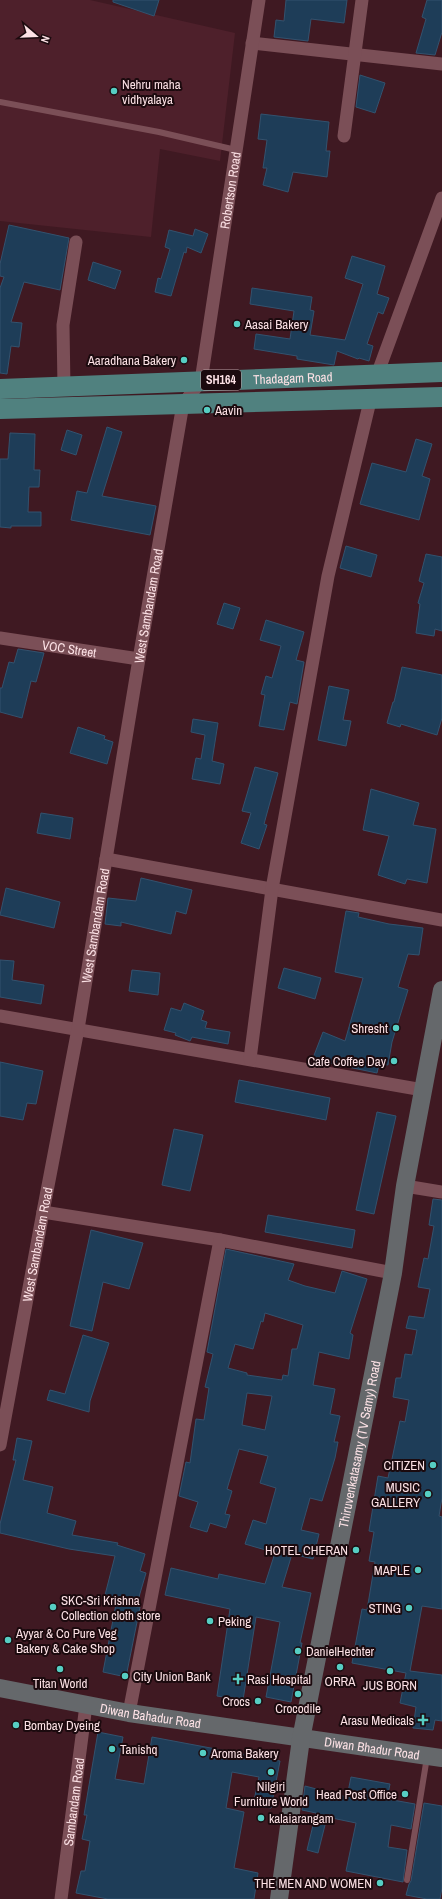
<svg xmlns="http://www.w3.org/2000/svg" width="442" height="1899" font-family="'Archivo Narrow',sans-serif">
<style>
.built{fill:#4e202b}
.building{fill:#1e3d58;stroke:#33526e;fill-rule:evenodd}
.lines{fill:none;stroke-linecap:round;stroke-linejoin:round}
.lane{stroke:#7b4f57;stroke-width:6}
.street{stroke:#7b4f57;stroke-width:13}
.secondary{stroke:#65686b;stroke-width:18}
.primary{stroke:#50817f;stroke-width:20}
.poi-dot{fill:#56cec3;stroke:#1b0a0e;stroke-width:1.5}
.labels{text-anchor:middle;stroke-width:4;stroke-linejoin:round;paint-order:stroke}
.shield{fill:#1b0a0e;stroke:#b8a0a4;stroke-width:1}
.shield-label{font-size:12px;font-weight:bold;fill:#fce1e5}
.poi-label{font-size:13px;fill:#fce1e5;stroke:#1b0a0e;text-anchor:start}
.street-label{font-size:13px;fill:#fce1e5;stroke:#1b0a0e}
</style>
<rect width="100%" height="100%" fill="#3f1922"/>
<!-- built -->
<path class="built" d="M0,0H90L235,33L220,161L160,149L151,237L0,221Z"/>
<!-- building -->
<g class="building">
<path d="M113,0H159L154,16L113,2Z"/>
<path d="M286,0H347L344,23L311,19L308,41L274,37L276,20L284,21Z"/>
<path d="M427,0H442V32L435,55L416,53L426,19L422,17Z"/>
<path d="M360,75L385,83L375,113L356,107Z"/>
<path d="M261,114L329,122L326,151H330L327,177L293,172L288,192L263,185L267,168H263L267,140L258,139Z"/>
<path d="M9,225L69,238L60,290L24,282L11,322L22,323L19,347L11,346L7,374L0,373V288L4,277L0,276V264Z"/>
<path d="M195,229L208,234L201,253L187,247L186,253L184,252L171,296L155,292L158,278L161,279L170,249L165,247L169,230L193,236Z"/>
<path d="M352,256L385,266L377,294L389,298L383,314L378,312L367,344L373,346L369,361L359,358L358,359L337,351L334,365L297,359V356L254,349L256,334L290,339L294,311L250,304L252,288L312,297L310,310L314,311L310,335L345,340L363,284L345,278Z"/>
<path d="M93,262L121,271L115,289L88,280Z"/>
<path d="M107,427L122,432L102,496L156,506L150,535L71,520L77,491L87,493Z"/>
<path d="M67,430L82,435L76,455L61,450Z"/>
<path d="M10,433L35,434L34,470H40L39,487H29L28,512H41V526H11V528L0,527V459H8Z"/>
<path d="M416,439L432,444L422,476L430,479L419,520L360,504L372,463L406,472Z"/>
<path d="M346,546L377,555L371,577L340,568Z"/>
<path d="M426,554L442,557V631L435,629L434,636L416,633L420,604L418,603L424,583L419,581Z"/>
<path d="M224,603L240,608L233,629L217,624Z"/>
<path d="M266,620L304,632L296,660L304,662L297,704L290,702L284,730L259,726L265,695L261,694L266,676L272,678L281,646L260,640Z"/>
<path d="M18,649L44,653L36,682L31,681L22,718L0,712V688H2L9,662L14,663Z"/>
<path d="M402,667L442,675V718L437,735L401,724L400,727L387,723L393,702H394Z"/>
<path d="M329,686L349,690L343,720L351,721L346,746L318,740Z"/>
<path d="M193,719L218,723L212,761L224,764L220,784L192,779L196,758L201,759L205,735L191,732Z"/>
<path d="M78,727L105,736L104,739L113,742L107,764L70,753Z"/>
<path d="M255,767L278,773L264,824L267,825L259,849L241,843L251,813L242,811Z"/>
<path d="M371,789L419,803L413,825L436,829L427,883L407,879L405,884L378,875L389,836L363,830Z"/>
<path d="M41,813L73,818L70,839L37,833Z"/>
<path d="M141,878L192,890L186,914L176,911L171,934L121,922V926L105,924L108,898L136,901Z"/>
<path d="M6,888L60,902L54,928L0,915Z"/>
<path d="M346,911L359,913L358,917L389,924L423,928L419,955L408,954L398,987L408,990L392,1042L388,1065L379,1064L377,1073L324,1062L313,1058L323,1032L345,1041L363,978L335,972Z"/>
<path d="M0,960L14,961L12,980L44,985L41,1004L0,997Z"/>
<path d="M284,968L321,978L315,999L278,988Z"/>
<path d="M132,970L160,973L158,995L129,991Z"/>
<path d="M184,1003L204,1011L201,1020L207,1022L205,1028L230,1032L228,1044L192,1037L190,1041L175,1035L176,1033L164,1030L171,1008L181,1011Z"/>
<path d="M0,1062L43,1071L36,1104L27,1103L23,1120L0,1116Z"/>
<path d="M239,1080L330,1098L326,1120L235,1102Z"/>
<path d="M377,1112L396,1116L374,1214L356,1210Z"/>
<path d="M174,1129L203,1135L190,1191L162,1185Z"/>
<path d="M433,1199L442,1200V1498L439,1516L442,1517V1609L422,1606L410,1671L442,1675V1721L435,1720L433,1730L413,1728L416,1707L400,1703L406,1673L352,1663L362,1609L367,1610L375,1562L369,1561L374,1532L369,1531L378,1476L388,1478L400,1421L405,1422L409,1400L393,1397L396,1378H401L405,1354L412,1355L417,1330L406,1328L409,1316L424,1318L430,1289L418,1287L424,1258L428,1259L434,1226L429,1225Z"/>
<path d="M268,1215L355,1230L352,1248L265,1232Z"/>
<path d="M91,1230L143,1243L129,1289L103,1282L92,1331L70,1326Z"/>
<path d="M226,1249L294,1264L288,1280L305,1286L335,1293L342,1271L367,1279L350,1333L353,1335L349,1359L319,1352L313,1385L335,1389L330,1414L340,1416L334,1442H338L335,1458L322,1501L310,1498L301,1530L319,1534L313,1559L292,1554L282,1587L311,1593L300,1643H302L291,1702L266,1697L280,1622L256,1617L243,1700L217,1696L230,1609L165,1595L171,1568L218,1579L219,1574L265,1584L274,1556L268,1555L269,1551L245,1544L253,1520L266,1524L276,1488L260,1483L268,1456L239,1449L227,1489L232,1491L225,1514L230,1515L226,1528L210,1523L207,1532L190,1527L198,1502L179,1496L186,1462L190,1463L196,1419L204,1420L209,1388L205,1387L213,1354L207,1352ZM265,1313L303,1325L297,1349H292L288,1376L283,1375L282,1380L247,1375V1373L228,1368L235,1344L253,1349L261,1321L263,1322ZM247,1393L272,1396L265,1430L242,1425Z"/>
<path d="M83,1335L109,1343L90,1401L89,1412L47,1400L50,1390L65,1394Z"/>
<path d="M17,1438L32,1441L23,1480L53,1487L47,1513L76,1521L72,1535L118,1543L117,1545L145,1554L140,1571L146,1573L136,1607H140L126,1677L103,1672L117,1599L105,1595L115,1556L69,1549L0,1533V1524L16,1460H13Z"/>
<path d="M98,1732L123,1737L115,1779L144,1784L152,1737L280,1761L271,1808L253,1805L259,1777L232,1772L226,1808L244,1812L234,1868L258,1873L254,1899H108L76,1893L81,1871H85L90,1841L82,1839L87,1815H84Z"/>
<path d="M351,1777L390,1784L387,1799L415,1804L411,1829L391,1825L388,1847L407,1850L403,1882L346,1871L356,1823L327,1817L318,1853L307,1850L316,1813L302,1810L305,1786L347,1797Z"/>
<path d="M424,1803L442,1806V1888L440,1899H427L406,1895L409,1884L411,1881Z"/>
</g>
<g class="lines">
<!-- lane -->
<g class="lane">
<path d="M0,102L159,132L236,150"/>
<path d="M407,1880L427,1757"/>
</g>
<!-- street -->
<g class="street">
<path d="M252,43L442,64"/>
<path d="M344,136L362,0"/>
<path d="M377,375L442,198"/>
<path d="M64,388L63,325L76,242"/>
<path id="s1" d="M0,638L139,659"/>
<path d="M106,859L442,920"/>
<path d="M0,1016L423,1090"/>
<path d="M250,1059L272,889L328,576L371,397"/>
<path d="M405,1186L442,1192"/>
<path d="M43,1212L220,1240L393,1273"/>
<path id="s2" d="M0,1445L43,1212L78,1029L139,659L183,404L201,381L259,0"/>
<path d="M129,1713L220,1240"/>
<path id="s3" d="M61,1899L86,1705"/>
</g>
<!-- secondary -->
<g class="secondary">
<path id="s4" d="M0,1688L129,1713L442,1758"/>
<path id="s5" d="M279,1899L301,1739L393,1273L405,1186L442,990"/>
</g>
<!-- primary -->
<g class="primary">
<path id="s6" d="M0,389L442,372"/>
<path d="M0,409L442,397"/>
</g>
</g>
<!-- markers -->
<g class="poi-dot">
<circle cx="114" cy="91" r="4"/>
<circle cx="237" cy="324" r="4"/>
<circle cx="184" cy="360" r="4"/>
<circle cx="207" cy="410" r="4"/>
<circle cx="396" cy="1028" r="4"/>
<circle cx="394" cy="1061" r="4"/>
<circle cx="433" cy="1465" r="4"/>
<circle cx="428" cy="1494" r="4"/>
<circle cx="356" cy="1550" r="4"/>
<circle cx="418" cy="1570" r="4"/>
<circle cx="53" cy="1607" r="4"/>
<circle cx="409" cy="1608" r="4"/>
<circle cx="210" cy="1621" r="4"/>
<circle cx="8" cy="1640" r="4"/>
<circle cx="298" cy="1651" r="4"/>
<circle cx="340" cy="1667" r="4"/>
<circle cx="60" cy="1669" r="4"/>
<circle cx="390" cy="1671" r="4"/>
<circle cx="125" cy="1676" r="4"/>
<path d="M236 1673h4v4h4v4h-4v4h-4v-4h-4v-4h4z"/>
<circle cx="298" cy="1694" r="4"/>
<circle cx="258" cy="1701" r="4"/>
<path d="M421 1714h4v4h4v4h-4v4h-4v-4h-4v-4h4z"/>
<circle cx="16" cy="1725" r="4"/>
<circle cx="112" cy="1749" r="4"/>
<circle cx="203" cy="1753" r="4"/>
<circle cx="271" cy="1772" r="4"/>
<circle cx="405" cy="1794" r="4"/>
<circle cx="261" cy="1818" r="4"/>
<circle cx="380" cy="1883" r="4"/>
</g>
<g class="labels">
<!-- shield labels -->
<rect class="shield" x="201" y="370" width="40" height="20" rx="3"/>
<g class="shield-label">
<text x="221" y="384">SH164</text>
</g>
<!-- poi labels -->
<g class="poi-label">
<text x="122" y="89">Nehru maha<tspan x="122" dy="15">vidhyalaya</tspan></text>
<text x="245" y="329">Aasai Bakery</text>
<text x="176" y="365" text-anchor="end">Aaradhana Bakery</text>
<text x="215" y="415">Aavin</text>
<text x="388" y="1033" text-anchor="end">Shresht</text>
<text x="386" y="1066" text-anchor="end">Cafe Coffee Day</text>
<text x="425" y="1470" text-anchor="end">CITIZEN</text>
<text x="420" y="1492" text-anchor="end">MUSIC<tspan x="420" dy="15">GALLERY</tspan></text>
<text x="348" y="1555" text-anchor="end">HOTEL CHERAN</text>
<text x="410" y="1575" text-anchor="end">MAPLE</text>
<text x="61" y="1605">SKC-Sri Krishna<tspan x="61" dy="15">Collection cloth store</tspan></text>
<text x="401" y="1613" text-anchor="end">STING</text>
<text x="218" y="1626">Peking</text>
<text x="16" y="1638">Ayyar &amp; Co Pure Veg<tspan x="16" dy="15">Bakery &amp; Cake Shop</tspan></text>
<text x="306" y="1656">DanielHechter</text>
<text x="133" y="1681">City Union Bank</text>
<text x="247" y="1684">Rasi Hospital</text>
<text x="340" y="1686" text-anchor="middle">ORRA</text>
<text x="60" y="1688" text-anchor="middle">Titan World</text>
<text x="390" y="1690" text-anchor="middle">JUS BORN</text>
<text x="250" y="1706" text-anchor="end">Crocs</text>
<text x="298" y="1713" text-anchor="middle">Crocodile</text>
<text x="414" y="1725" text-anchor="end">Arasu Medicals</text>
<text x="24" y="1730">Bombay Dyeing</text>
<text x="120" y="1754">Tanishq</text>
<text x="211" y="1758">Aroma Bakery</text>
<text x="271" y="1791" text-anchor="middle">Nilgiri<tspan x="271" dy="15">Furniture World</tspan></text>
<text x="397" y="1799" text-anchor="end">Head Post Office</text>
<text x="269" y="1823">kalaiarangam</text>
<text x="372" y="1888" text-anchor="end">THE MEN AND WOMEN</text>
</g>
<!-- street labels -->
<g class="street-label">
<text dy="5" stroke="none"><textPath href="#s2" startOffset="1279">Robertson Road</textPath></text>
<text dy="5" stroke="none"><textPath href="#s6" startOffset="293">Thadagam Road</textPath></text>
<text dy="5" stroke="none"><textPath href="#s2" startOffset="852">West Sambandam Road</textPath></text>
<text dy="5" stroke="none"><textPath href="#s1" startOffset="70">VOC Street</textPath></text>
<text dy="5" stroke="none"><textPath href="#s2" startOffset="528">West Sambandam Road</textPath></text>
<text dy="5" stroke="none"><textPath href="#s2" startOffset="204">West Sambandam Road</textPath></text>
<text dy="5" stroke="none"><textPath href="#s5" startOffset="462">Thiruvenkatasamy (TV Samy) Road</textPath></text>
<text dy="5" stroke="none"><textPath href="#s4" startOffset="153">Diwan Bahadur Road</textPath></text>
<text dy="5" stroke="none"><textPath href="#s4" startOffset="377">Diwan Bhadur Road</textPath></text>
<text dy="5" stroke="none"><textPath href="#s3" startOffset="98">Sambandam Road</textPath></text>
</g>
</g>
<!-- north arrow -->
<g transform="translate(36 36) rotate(109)" stroke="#1b0a0e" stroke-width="3" paint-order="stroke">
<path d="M0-3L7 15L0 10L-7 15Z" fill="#fce1e5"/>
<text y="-6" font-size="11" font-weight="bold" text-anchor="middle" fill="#fce1e5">N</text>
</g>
</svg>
